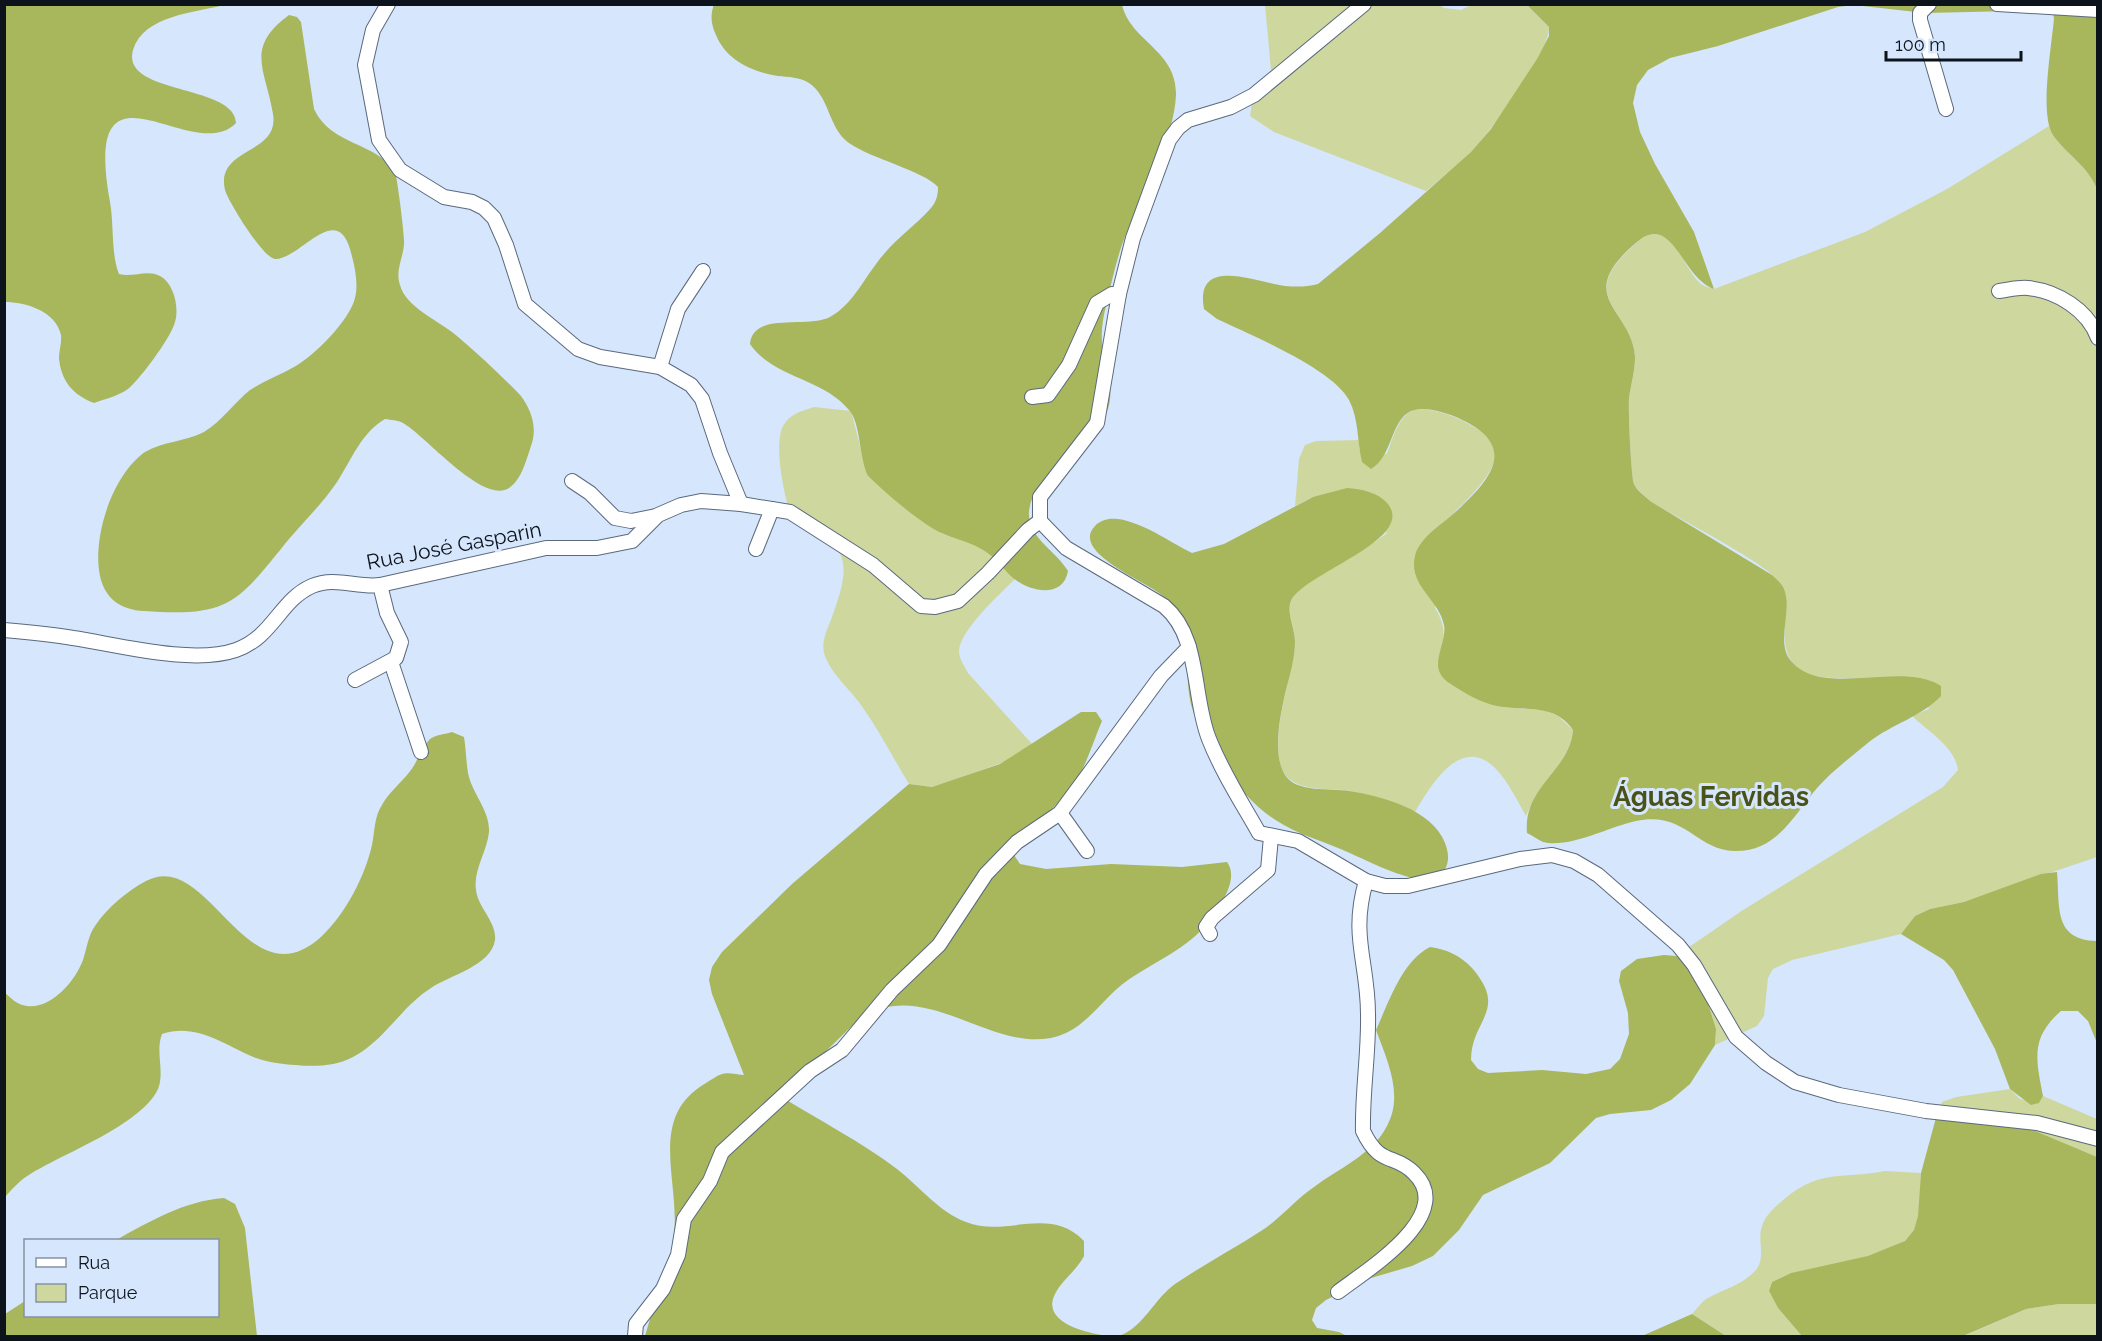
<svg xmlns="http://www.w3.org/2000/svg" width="2102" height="1341" font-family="Raleway,sans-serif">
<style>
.green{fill:#ced89e}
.forest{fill:#a8b65c}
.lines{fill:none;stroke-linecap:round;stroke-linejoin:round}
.minor-casing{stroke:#5b697d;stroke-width:16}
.minor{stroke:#fff;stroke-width:14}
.labels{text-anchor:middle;stroke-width:6;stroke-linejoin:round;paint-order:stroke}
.street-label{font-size:21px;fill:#0d131b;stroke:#d5e6fd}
.district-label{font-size:27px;font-weight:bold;fill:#4b5218;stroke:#d5e6fd}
</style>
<rect width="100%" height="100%" fill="#d5e6fd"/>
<!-- green -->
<g class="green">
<path d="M1439,4L1444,8L1461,10L1471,5H1527L1549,27C1550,52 1490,132 1472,151C1458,166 1441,178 1426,191L1274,132L1250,116L1252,103L1271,70L1265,5Z"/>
<path d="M2049,126C2059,151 2087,163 2097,189V857L1964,902L1930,909L1915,916L1901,934L1792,960L1773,969L1768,978L1764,1016L1757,1026L1715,1045L1716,1029L1691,967L1676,956L1743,910L1943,787L1958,770C1955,747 1928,731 1912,716L1929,709L1916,677C1891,677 1823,683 1803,672C1792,666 1786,654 1785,642C1782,613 1793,606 1774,577C1763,562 1672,515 1650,501C1645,496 1637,490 1634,484C1631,477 1628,408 1629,398C1631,384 1635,371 1635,357C1632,310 1576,298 1630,249C1637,242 1645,233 1657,234C1676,236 1687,273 1701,284C1704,286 1710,288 1714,289L1865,232L1947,189Z"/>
<path d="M814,407L851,411L868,476L943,534L970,542L988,553L1015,579C1000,594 960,630 959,651C959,659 964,665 968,673L1033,745L1012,759L946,783L932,787L909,784C893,758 879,730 861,705C849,688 830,673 824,653C821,641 828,628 832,617C858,547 839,549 788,506C783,488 774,444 783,426C789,414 802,411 814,407Z"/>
<path d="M1416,409C1438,409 1459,417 1477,429C1514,452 1485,480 1464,503C1460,507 1454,511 1452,517C1443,545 1441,578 1435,608C1448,629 1444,642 1438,665L1502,707L1545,710L1558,716L1573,730C1570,763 1538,785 1526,816C1517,800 1508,781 1495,768C1461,734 1431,785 1415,812C1394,803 1372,795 1350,791C1332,788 1308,791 1292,781C1259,761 1295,672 1295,641C1295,629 1286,613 1291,601C1300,581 1366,550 1387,533L1313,497L1295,506L1299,459L1305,445L1316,441L1360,440L1359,449L1387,454C1393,438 1398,415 1416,409Z"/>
<path d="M2010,1089L2020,1099L2039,1103L2043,1096L2097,1119V1157L1937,1114L1942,1102L1956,1097Z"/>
<path d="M1885,1171L1921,1173C1920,1190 1921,1211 1915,1228C1903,1259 1822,1264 1793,1273C1786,1275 1779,1279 1772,1282L1769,1291L1778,1308L1802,1336H1726L1692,1314C1697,1309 1702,1301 1708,1298C1724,1289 1744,1284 1756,1270C1766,1258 1757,1240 1762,1226C1765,1216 1774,1208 1782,1201C1821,1168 1838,1180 1885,1171Z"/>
<path d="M2059,1304H2097V1336H1964L2026,1309Z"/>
</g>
<!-- forest -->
<g class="forest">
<path d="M714,4L1122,5C1131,42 1177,50 1176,95C1174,140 1143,190 1127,232C1117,255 1112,281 1106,306C1103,317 1101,331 1102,342C1105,368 1118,393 1104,418C1088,448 1031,476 1029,512C1027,537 1057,552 1068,571C1063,599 1030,592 1013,578C1003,569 995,557 983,550C967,540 948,538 932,528C910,514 887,494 868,476C859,458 861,423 849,410C823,378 773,378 750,344C753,311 807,329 830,317C854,304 866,274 884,254C898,237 916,225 931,208C936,202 938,196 938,187C924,171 872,159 849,143C828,128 830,97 809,83C800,77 788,77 778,76C752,72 726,60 716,35C711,24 710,16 714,4Z"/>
<path d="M4,5H224C194,13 144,15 133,50C120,95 235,84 236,123C193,168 81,42 110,202C114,224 111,255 119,274C132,278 147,269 160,276C175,284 180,311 174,325C168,341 141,378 128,389C118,396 105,399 94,403C73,395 61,381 59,358C59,351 62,342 61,335C56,311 25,302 5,302Z"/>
<path d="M1527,5H2097V189C2088,166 2067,155 2053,135C2039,114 2052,45 2054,18L2052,10L1925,13L1854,5L1838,7L1718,46L1670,58L1648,70L1637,85L1633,103L1640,132L1655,164L1694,232L1714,289C1688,280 1677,236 1656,234C1645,233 1637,242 1629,249C1576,299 1632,310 1635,357C1635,371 1631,384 1629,398C1628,408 1631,477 1634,484C1637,491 1645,496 1650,501L1772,575C1776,579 1782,584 1784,589C1793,611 1775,642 1791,661C1823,699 1901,660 1941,686V696C1921,717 1892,724 1869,742C1851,757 1832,771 1817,788C1793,816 1777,852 1734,851C1696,850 1685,811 1636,821C1611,826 1568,849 1543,842C1538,840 1532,835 1527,833C1523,786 1570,771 1573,730C1557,705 1528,710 1503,707C1487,705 1471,697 1457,688C1451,684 1443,680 1440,673C1433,660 1447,640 1444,625C1439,599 1408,586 1415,556C1419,539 1438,527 1451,516C1494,478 1522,443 1451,415C1440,411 1422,406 1411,411C1390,421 1393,456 1371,469L1362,462C1357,441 1359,419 1349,400C1333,369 1249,334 1217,319L1204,309C1194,254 1259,283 1285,286C1297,287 1306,287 1318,284L1380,233L1471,152L1491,129L1537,59L1549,36V27Z"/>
<path d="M289,15L297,17L301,22L314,109C331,146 377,142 395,172C397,176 405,238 404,244C403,259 395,270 400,285C406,308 440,321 457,336C479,355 501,375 521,396C531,410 537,426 532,443C527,457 522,480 509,488C483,505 426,436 403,423C398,420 391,420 385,419C361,433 352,459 337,482C323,503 305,520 289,539C237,603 230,617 144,611C121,610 105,599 100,576C92,538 112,475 145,452C163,441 185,442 204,432C222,421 234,403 250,390C264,381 280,375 294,367C314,356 350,320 355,298C359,283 354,263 350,249C336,201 299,260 275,259C263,258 228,201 225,190C215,147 280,155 273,114C266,70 244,48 289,15Z"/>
<path d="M1347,488C1361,489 1378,492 1388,504C1416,540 1304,573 1291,601C1286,612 1295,629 1295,641C1295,659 1289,677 1285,694C1280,717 1272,754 1285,775C1296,793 1331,788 1349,791C1381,796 1432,809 1445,843C1451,859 1448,867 1438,880C1409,882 1378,866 1352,854C1327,842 1297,835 1274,819C1242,799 1206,746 1193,711C1183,681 1192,641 1176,613C1172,605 1166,598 1159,593C1144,581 1070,551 1095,526C1117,503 1168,542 1192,553L1224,544L1313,497Z"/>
<path d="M1081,712H1096L1102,721C1093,742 1086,766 1074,785C1057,811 1022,826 1014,855L1020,864L1046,869L1111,864L1182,867L1227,862C1240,880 1219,907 1208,922C1189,948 1154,962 1128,980C1105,996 1091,1021 1066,1033C999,1063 931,975 861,1017L780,1096C819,1120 861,1142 897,1169C920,1187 939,1212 966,1222C1006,1238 1049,1205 1084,1241V1256C1077,1270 1062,1280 1055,1294C1040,1323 1089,1334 1109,1336H645C654,1302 670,1270 674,1235C680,1180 647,1117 706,1083C711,1080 716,1076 722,1074C728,1072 738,1075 744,1075L712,994L709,980L712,967L722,952L792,884L909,784L932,787L1000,764Z"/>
<path d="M452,732L464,737C466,749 466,761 468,773C472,794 490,810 489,832C487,852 473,870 476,890C478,908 497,922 495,940C491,966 450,975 431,988C401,1007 385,1040 353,1057C336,1066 315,1067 296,1065C281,1064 265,1062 251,1056C222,1043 195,1023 162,1034C155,1052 165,1071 158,1089C142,1124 65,1153 32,1173C21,1179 13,1188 5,1197L4,992C11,998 17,1005 27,1006C52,1009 75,981 83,960C87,948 88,936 95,926C107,908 127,891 146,881C209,847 247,1006 322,936C346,913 365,876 372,845C375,831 374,817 382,805C389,792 402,782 411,770C417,762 423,746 430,739C435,735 446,734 452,732Z"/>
<path d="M2057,872C2060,907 2053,940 2097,941V1043L2088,1021L2078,1011H2061C2030,1038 2036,1059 2043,1096L2039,1103L2031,1105L2010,1089L1995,1049L1953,970L1944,960L1901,934L1915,916L1930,909L1964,902L2041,874Z"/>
<path d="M1430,947C1446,949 1461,956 1472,968C1509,1011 1471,1019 1471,1060L1478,1069L1488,1073L1542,1070L1586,1074L1610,1069L1620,1059L1629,1034L1628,1013L1619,981L1621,971L1637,959L1664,955L1676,956L1691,967L1702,985L1716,1029L1715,1045L1690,1084L1671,1100L1651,1110L1610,1114L1596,1118L1550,1163L1483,1195L1459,1230L1433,1256L1412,1266L1371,1278L1326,1300L1316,1308L1312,1320L1317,1328L1339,1332L1347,1336H1119C1143,1328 1154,1299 1175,1284C1203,1265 1233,1249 1261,1231C1280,1219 1295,1200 1314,1187C1338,1169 1373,1154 1387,1126C1404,1095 1387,1060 1376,1030C1389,1002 1402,961 1430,947Z"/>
<path d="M1937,1114L2035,1131L2097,1157V1304H2059L2026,1309L1963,1336H1802L1778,1308L1769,1291L1772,1282L1791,1273L1868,1256L1905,1241L1914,1230L1918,1216L1921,1173Z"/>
<path d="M224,1198L235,1204L245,1228L257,1336H5V1314L25,1301L26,1316H218V1240H116C151,1221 184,1201 224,1198Z"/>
<path d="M1692,1314L1726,1336H1642Z"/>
</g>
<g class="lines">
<defs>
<g id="minor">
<path d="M388,4L373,30L365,65L379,140L400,170L444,197L472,202L484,208L494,218L506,245L525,304L578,349L600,357L660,367L691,385L702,399L720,453L741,504"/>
<path d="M1929,4L1920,13V20L1946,109"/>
<path d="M1997,4L2098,10"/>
<path d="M1999,291C2008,290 2018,287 2028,288C2057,291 2088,310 2098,338"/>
<path d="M660,367L678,309L703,271"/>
<path d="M1032,397L1048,395L1069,365L1097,303L1112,294H1119"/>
<path d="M572,481L590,493L615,518L631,521L656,516"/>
<path d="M1040,521L1066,548L1164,606C1201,637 1192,697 1209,739C1222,772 1242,803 1259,833L1298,841L1366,881L1385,886H1408L1520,859L1552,855L1574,861L1598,875L1678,945L1694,965L1736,1037L1766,1063L1795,1082L1839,1095L1926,1111L2037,1123L2098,1139"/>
<path d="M1040,521V497L1097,423L1119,294L1133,238L1169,140L1178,128L1188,120L1231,107L1254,95L1364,4"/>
<path d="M756,549L772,509"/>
<path d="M4,630C27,632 50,634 73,638C118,645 193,665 236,650C273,637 280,600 312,586C335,576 357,588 380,585L546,548H597L632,541L658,515L681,505L701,501L741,504L790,512L873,565L921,606L935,607L958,601L988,573L1028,530L1040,521"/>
<path d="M391,662L421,752"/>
<path d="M355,680L396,658L401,642L387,613L380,585"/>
<path d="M1060,813L1087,851"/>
<path d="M1210,934L1206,927L1212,918L1268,870L1271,837"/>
<path d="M1338,1292C1368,1269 1457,1215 1414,1173C1394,1153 1380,1167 1363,1131C1362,1092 1369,1053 1368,1014C1368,962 1350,936 1366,881"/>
<path d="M635,1336L636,1324L663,1289L678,1255L684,1219L710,1181L722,1152L810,1071L842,1050L892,990L939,945L986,874L1017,842L1060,813L1161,676L1189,647"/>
</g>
</defs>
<!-- minor casing -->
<use href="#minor" class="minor-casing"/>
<!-- minor -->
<use href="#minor" class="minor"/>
</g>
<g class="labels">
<!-- street labels -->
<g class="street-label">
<text transform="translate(454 546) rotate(-11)" y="7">Rua José Gasparin</text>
</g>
<!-- district labels -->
<g class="district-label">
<text x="1711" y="806">Águas Fervidas</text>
</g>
</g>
<!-- border -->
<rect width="2102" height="1341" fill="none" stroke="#0d131b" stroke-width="12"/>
<!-- legend -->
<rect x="24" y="1239" width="195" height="78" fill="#d5e6fd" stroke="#8592a3" stroke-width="1.5"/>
<rect x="36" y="1258" width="30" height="9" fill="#ffffff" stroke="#8592a3" stroke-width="1.5"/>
<text x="78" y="1269" font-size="18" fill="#0d131b">Rua</text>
<rect x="36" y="1284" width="30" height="18" fill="#ced89e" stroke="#8592a3" stroke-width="1.5"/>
<text x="78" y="1299" font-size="18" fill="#0d131b">Parque</text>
<!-- scale -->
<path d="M1886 51v9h135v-9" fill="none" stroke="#0d131b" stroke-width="3"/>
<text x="1895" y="51" font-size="18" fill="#0d131b" stroke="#d5e6fd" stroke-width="4.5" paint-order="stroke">100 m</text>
</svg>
